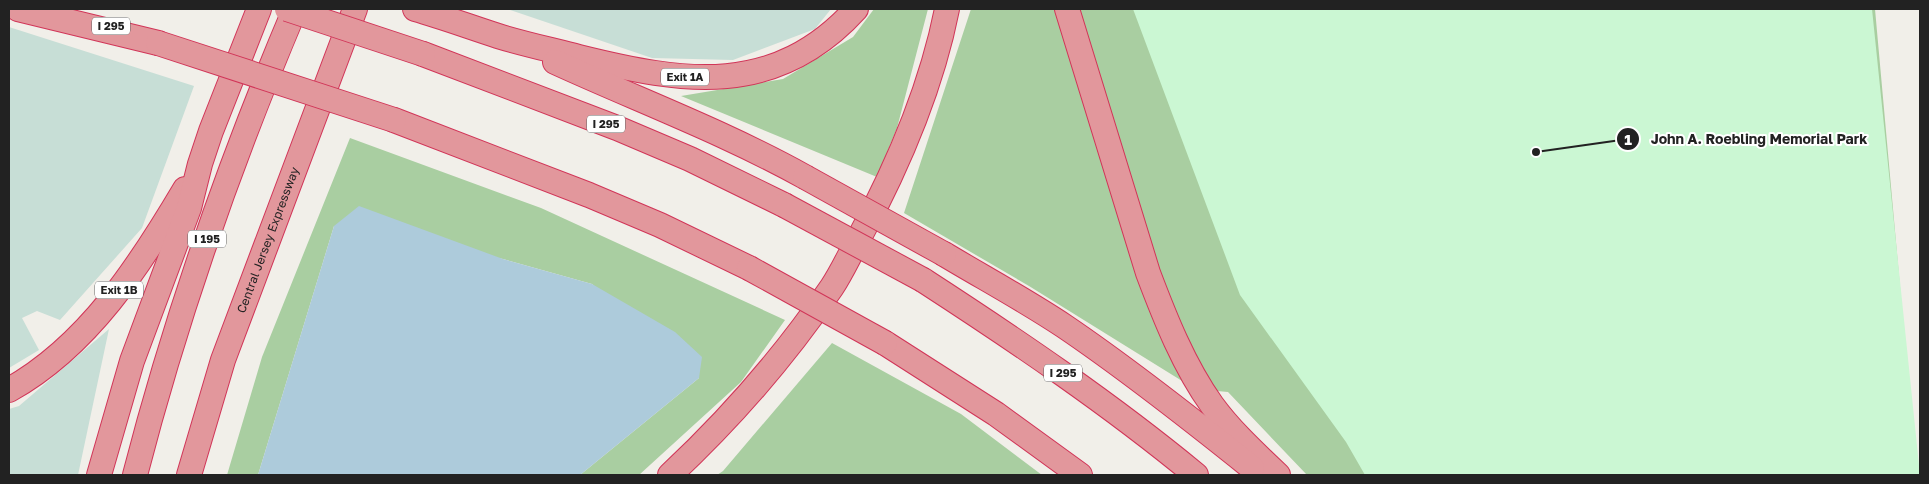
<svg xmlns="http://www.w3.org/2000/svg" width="1929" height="484" font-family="'Golos Text',sans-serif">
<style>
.forest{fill:#a9cea1}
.wetland{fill:#c7ded6}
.park{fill:#cbf7d3}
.water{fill:#adcbdb}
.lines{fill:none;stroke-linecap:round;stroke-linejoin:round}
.highway-casing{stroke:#d13558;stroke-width:26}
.highway{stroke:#e2979c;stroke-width:24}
.highway-bridge-casing{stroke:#d13558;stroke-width:26;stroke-linecap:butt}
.highway-bridge{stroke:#e2979c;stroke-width:24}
.labels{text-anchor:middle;stroke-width:4;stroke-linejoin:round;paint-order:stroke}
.shield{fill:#fff;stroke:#646464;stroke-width:1}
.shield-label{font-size:11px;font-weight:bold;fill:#222}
.street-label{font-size:12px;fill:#222;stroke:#fff}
.leader{fill:none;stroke:#222;stroke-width:2}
.callout-dot{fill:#222;stroke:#fff;stroke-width:2}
.mark-label{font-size:15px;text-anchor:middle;font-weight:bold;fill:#fff}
.callout-label{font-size:14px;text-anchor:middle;font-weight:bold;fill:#222;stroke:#fff;stroke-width:4;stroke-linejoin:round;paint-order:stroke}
</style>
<rect width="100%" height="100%" fill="#f1efe9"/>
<!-- forest -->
<g class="forest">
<path d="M874,9H928L897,128L877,177L681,96L783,79L853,37Z"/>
<path d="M971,9H1875L1917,475H1307L1228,392L1195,389L1029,286L904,213Z"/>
<path d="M350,138L541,208L785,320L741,382L639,475H580L699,378L592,284L503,259L334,226L258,475H227L262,357Z"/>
<path d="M832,343L961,414L1042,475H717L723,471Z"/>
</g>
<!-- wetland -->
<g class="wetland">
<path d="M507,9H831L815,29L733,60L652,58Z"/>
<path d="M9,27L194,86L142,228L60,320L37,311L22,318L39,350L9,368Z"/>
<path d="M109,329L78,475H9V409L19,406Z"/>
</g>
<!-- park -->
<path class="park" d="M1133,9H1872L1920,475H1365L1346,442L1240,295Z"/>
<!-- water -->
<path class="water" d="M359,206L503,259L592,284L675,332L702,357L699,378L580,475H258L334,226Z"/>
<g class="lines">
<defs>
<g id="highway">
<path d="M18,9L158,43"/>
<path d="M415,9C443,17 470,27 498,36C524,44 552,50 579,57C684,83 775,98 856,9"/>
<path d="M1067,9L1148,273C1165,318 1184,366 1212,405C1231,431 1255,453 1278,475"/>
<path d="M423,54L617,128L690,159L784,205"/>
<path d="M555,62C638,100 724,132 805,177"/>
<path d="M394,120L589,195L660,225L749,268"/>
<path d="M944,254C984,278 1025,300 1064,326C1129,370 1191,419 1252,468"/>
<path d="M923,280C1017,341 1110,404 1196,475"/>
<path d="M885,343L996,414L1080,475"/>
<path d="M9,390C88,346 140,265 185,189"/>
<path d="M99,475L132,361L189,208L200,164L211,131L259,9"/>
<path d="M135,475C176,316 231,160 295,9"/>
<path id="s1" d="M189,475L223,360L355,9"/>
<path d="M670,475C731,418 785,356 832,287C842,272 849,256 858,240C897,168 931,90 947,9"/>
</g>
</defs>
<!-- highway casing -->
<use href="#highway" class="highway-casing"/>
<!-- highway -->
<use href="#highway" class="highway"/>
<defs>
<g id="highway-bridge">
<path d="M287,9L423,54"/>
<path d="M158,43L394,120"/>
<path d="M805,177L944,254"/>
<path d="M784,205L923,280"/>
<path d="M749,268L885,343"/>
</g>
</defs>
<!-- highway-bridge casing -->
<use href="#highway-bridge" class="highway-bridge-casing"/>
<!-- highway-bridge -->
<use href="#highway-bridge" class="highway-bridge"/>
</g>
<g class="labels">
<!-- shield labels -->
<g class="shield">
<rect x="92" y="17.5" width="38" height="17" rx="4"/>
<rect x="661" y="68.5" width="48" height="17" rx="4"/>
<rect x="587" y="115.5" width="38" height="17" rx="4"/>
<rect x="188" y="230.5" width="38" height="17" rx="4"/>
<rect x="95" y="281.5" width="48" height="17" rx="4"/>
<rect x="1044" y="364.5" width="38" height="17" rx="4"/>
</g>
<g class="shield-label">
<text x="111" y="30">I 295</text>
<text x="685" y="81">Exit 1A</text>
<text x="606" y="128">I 295</text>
<text x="207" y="243">I 195</text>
<text x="119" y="294">Exit 1B</text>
<text x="1063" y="377">I 295</text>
</g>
<!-- street labels -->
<g class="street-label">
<text dy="4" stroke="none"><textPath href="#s1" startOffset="248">Central Jersey Expressway</textPath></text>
</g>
</g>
<!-- callouts -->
<path class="leader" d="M1536 152L1628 139"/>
<g class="callout-dot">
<circle cx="1536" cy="152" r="5"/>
<circle cx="1628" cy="139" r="12"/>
</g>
<g class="mark-label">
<text x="1628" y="145">1</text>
</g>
<g class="callout-label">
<text x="1759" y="144">John A. Roebling Memorial Park</text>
</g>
<!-- border -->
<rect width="1929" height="484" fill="none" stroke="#222222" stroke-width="20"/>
</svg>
